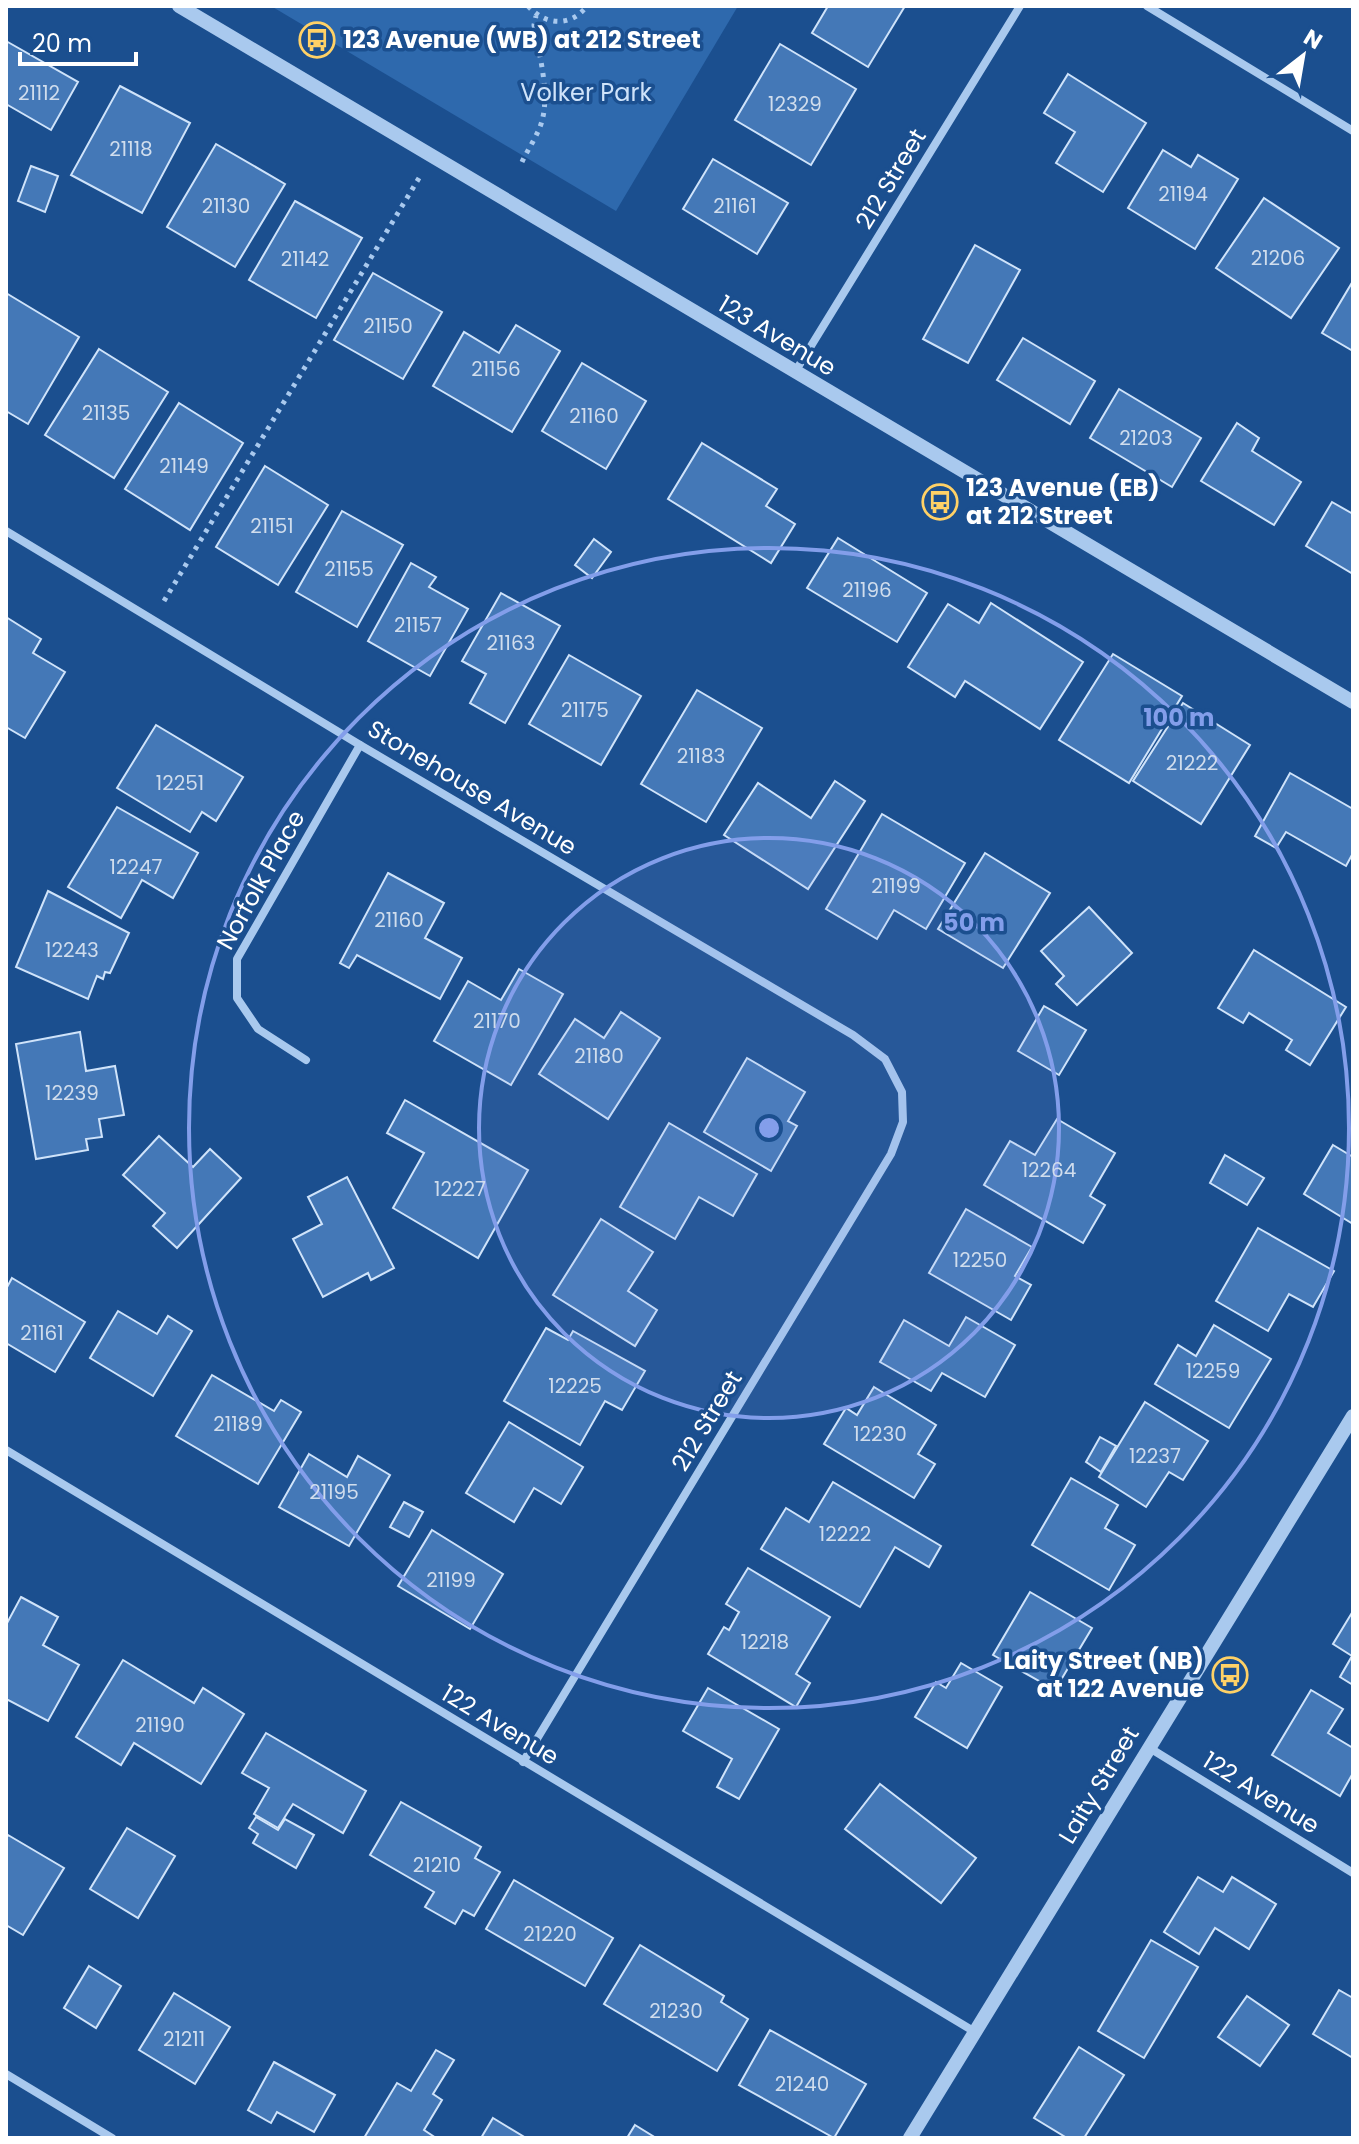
<svg xmlns="http://www.w3.org/2000/svg" width="1359" height="2144" font-family="Poppins,sans-serif">
<style>
.green{fill:#2e69ad}
.building{fill:#4478b7;stroke:#cfe3fa;stroke-width:2}
.lines{fill:none;stroke-linecap:round;stroke-linejoin:round}
.path{stroke:#a9c9ee;stroke-width:5;stroke-dasharray:4 6;stroke-linecap:butt}
.minor{stroke:#a9c9ee;stroke-width:8}
.tertiary{stroke:#a9c9ee;stroke-width:14}
.ring{fill:none;stroke:#839eea;stroke-width:4}
.labels{text-anchor:middle;stroke-width:7;stroke-linejoin:round;paint-order:stroke}
.number-label{font-size:20px;fill:#d0dded}
.poi-label{font-size:24px;font-weight:bold;fill:#fff;stroke:#1b4f8f;text-anchor:start}
.park-label{font-size:24px;fill:#cfe3fa;stroke:#1b4f8f}
.street-label{font-size:24px;fill:#fff;stroke:#1b4f8f}
.centre{fill:#839eea;stroke:#1b4f8f;stroke-width:4}
.ring-label{font-size:24px;text-anchor:middle;font-weight:bold;fill:#839eea;stroke:#1b4f8f;stroke-width:7;stroke-linejoin:round;paint-order:stroke}
</style>
<rect width="100%" height="100%" fill="#1b4f8f"/>
<!-- green -->
<path class="green" d="M271,6H738L616,211Z"/>
<!-- building -->
<g class="building">
<path d="M828,6H905L868,67L812,33Z"/>
<path d="M6,41L78,82L51,130L6,104Z"/>
<path d="M780,44L856,89L811,165L735,120Z"/>
<path d="M1068,74L1146,123L1103,192L1056,163L1075,132L1044,113Z"/>
<path d="M120,86L190,123L142,213L71,175Z"/>
<path d="M216,144L285,184L235,267L167,227Z"/>
<path d="M1163,150L1191,167L1198,155L1238,179L1195,249L1128,208Z"/>
<path d="M713,159L788,203L757,254L683,209Z"/>
<path d="M31,166L58,176L45,212L18,201Z"/>
<path d="M1264,198L1339,248L1291,318L1216,268Z"/>
<path d="M295,201L362,238L316,318L249,280Z"/>
<path d="M975,245L1020,270L968,363L923,339Z"/>
<path d="M373,273L442,312L403,379L334,340Z"/>
<path d="M1353,281V351L1322,333Z"/>
<path d="M6,293L79,337L28,424L6,411Z"/>
<path d="M516,325L560,351L512,432L433,386L464,332L499,353Z"/>
<path d="M1023,338L1095,381L1070,424L997,380Z"/>
<path d="M99,349L168,392L114,478L45,435Z"/>
<path d="M582,363L646,401L606,469L542,431Z"/>
<path d="M1119,389L1201,438L1172,487L1090,438Z"/>
<path d="M179,403L243,443L190,530L125,489Z"/>
<path d="M1237,423L1259,438L1252,451L1301,482L1274,525L1201,481Z"/>
<path d="M702,443L777,489L766,506L795,524L771,563L668,499Z"/>
<path d="M265,466L328,505L278,585L216,547Z"/>
<path d="M1332,502L1353,514V574L1306,546Z"/>
<path d="M342,511L403,545L357,627L296,592Z"/>
<path d="M838,538L927,593L897,642L807,588Z"/>
<path d="M594,539L611,552L592,578L575,565Z"/>
<path d="M411,563L436,577L429,587L468,609L430,676L368,641Z"/>
<path d="M501,593L560,626L505,723L470,703L486,674L462,661Z"/>
<path d="M991,603L1083,662L1040,729L965,681L955,697L908,667L948,604L979,623Z"/>
<path d="M6,617L41,639L33,653L65,672L25,738L6,727Z"/>
<path d="M1113,654L1182,696L1129,783L1059,740Z"/>
<path d="M569,655L641,696L601,765L529,724Z"/>
<path d="M697,690L762,728L706,822L641,784Z"/>
<path d="M1183,703L1250,745L1201,824L1133,781Z"/>
<path d="M156,725L243,777L216,821L202,812L190,832L117,788Z"/>
<path d="M1290,773L1353,809V853L1346,866L1286,832L1276,848L1255,836Z"/>
<path d="M835,781L865,801L808,889L724,835L758,783L811,818Z"/>
<path d="M117,807L198,853L173,898L142,880L121,918L68,887Z"/>
<path d="M882,814L965,863L926,929L894,910L877,939L826,909Z"/>
<path d="M985,853L1050,893L1003,968L938,929Z"/>
<path d="M388,873L444,903L425,938L462,958L440,999L357,955L349,968L340,963Z"/>
<path d="M48,891L129,933L110,973L105,972L103,979L97,976L88,999L16,967Z"/>
<path d="M1089,907L1132,953L1077,1005L1056,984L1064,976L1041,951Z"/>
<path d="M1254,950L1346,1007L1310,1065L1286,1050L1292,1040L1249,1013L1243,1023L1218,1008Z"/>
<path d="M519,969L563,994L511,1085L434,1041L468,981L501,1000Z"/>
<path d="M1044,1006L1086,1030L1059,1075L1018,1051Z"/>
<path d="M621,1012L660,1038L608,1119L539,1074L575,1019L604,1038Z"/>
<path d="M80,1032L86,1071L115,1066L124,1115L99,1119L102,1137L86,1139L88,1150L36,1159L16,1044Z"/>
<path d="M747,1058L805,1092L788,1121L797,1126L771,1171L704,1132Z"/>
<path d="M405,1100L528,1170L478,1258L393,1208L424,1153L387,1133Z"/>
<path d="M1057,1119L1115,1153L1090,1196L1105,1205L1083,1243L984,1185L1010,1141L1035,1155Z"/>
<path d="M669,1123L757,1174L733,1216L699,1197L675,1239L620,1207Z"/>
<path d="M159,1136L193,1167L210,1149L241,1178L177,1248L153,1226L165,1213L123,1175Z"/>
<path d="M1333,1145L1353,1157V1224L1304,1194Z"/>
<path d="M1225,1155L1264,1178L1247,1205L1210,1183Z"/>
<path d="M347,1177L394,1268L371,1280L368,1273L323,1297L293,1239L322,1224L308,1197Z"/>
<path d="M966,1209L1032,1247L1015,1276L1031,1285L1011,1320L929,1273Z"/>
<path d="M601,1219L653,1252L628,1291L657,1310L635,1346L553,1295Z"/>
<path d="M1258,1228L1334,1271L1313,1307L1289,1294L1268,1331L1216,1301Z"/>
<path d="M12,1278L85,1322L55,1372L6,1343V1289Z"/>
<path d="M118,1311L157,1334L168,1316L192,1331L153,1396L90,1358Z"/>
<path d="M966,1317L1015,1345L985,1397L942,1373L931,1391L880,1362L904,1320L949,1346Z"/>
<path d="M1214,1325L1271,1359L1229,1428L1155,1384L1178,1345L1196,1356Z"/>
<path d="M546,1328L568,1340L573,1331L645,1371L622,1410L605,1401L580,1445L504,1401Z"/>
<path d="M212,1375L274,1411L281,1400L301,1412L258,1484L176,1436Z"/>
<path d="M874,1387L936,1425L918,1454L935,1464L914,1498L824,1444L846,1408L857,1415Z"/>
<path d="M1145,1402L1208,1441L1183,1480L1169,1472L1146,1507L1099,1477Z"/>
<path d="M509,1422L583,1467L561,1504L534,1488L514,1522L466,1493Z"/>
<path d="M1100,1437L1116,1446L1101,1472L1086,1462Z"/>
<path d="M309,1454L347,1477L358,1456L390,1475L349,1546L279,1507Z"/>
<path d="M1071,1478L1118,1505L1105,1528L1135,1545L1109,1590L1032,1545Z"/>
<path d="M833,1482L941,1546L929,1567L895,1547L860,1607L761,1549L786,1508L809,1522Z"/>
<path d="M404,1502L423,1512L409,1537L390,1527Z"/>
<path d="M432,1530L503,1574L470,1629L398,1586Z"/>
<path d="M748,1568L830,1617L796,1674L810,1683L796,1707L708,1654L724,1627L729,1630L739,1612L726,1604Z"/>
<path d="M1030,1592L1092,1628L1055,1690L993,1655Z"/>
<path d="M21,1597L58,1617L43,1645L79,1665L48,1721L6,1699V1625Z"/>
<path d="M1353,1611V1685L1340,1677L1352,1656L1333,1644Z"/>
<path d="M123,1660L194,1703L203,1688L244,1714L201,1784L134,1743L121,1765L76,1737Z"/>
<path d="M961,1663L1002,1687L967,1748L915,1717L936,1682L946,1688Z"/>
<path d="M708,1688L779,1729L739,1799L717,1787L732,1759L683,1731Z"/>
<path d="M1311,1690L1343,1709L1328,1733L1353,1748V1773L1340,1796L1272,1755Z"/>
<path d="M266,1733L366,1791L343,1833L293,1804L278,1828L254,1814L269,1788L242,1773Z"/>
<path d="M880,1784L976,1858L941,1903L845,1829Z"/>
<path d="M401,1802L481,1847L475,1858L500,1872L474,1916L463,1910L455,1924L425,1907L434,1892L370,1855Z"/>
<path d="M256,1817L278,1830L285,1819L314,1835L296,1868L253,1843L258,1834L249,1828Z"/>
<path d="M127,1828L175,1856L138,1918L90,1889Z"/>
<path d="M8,1835L64,1868L23,1935L6,1925V1839Z"/>
<path d="M1198,1877L1223,1892L1232,1877L1276,1904L1249,1949L1215,1928L1199,1954L1164,1932Z"/>
<path d="M514,1880L613,1938L585,1986L486,1929Z"/>
<path d="M1151,1940L1198,1967L1144,2058L1098,2031Z"/>
<path d="M640,1945L724,1996L721,2002L748,2019L717,2071L604,2004Z"/>
<path d="M89,1966L121,1986L96,2028L64,2008Z"/>
<path d="M1339,1990L1353,1998V2058L1313,2034Z"/>
<path d="M174,1993L230,2027L195,2084L139,2050Z"/>
<path d="M1247,1996L1289,2025L1260,2066L1218,2037Z"/>
<path d="M770,2030L866,2084L834,2138L739,2085Z"/>
<path d="M1079,2047L1124,2075L1084,2138H1067L1034,2118Z"/>
<path d="M436,2050L454,2060L433,2094L442,2100L424,2130L436,2138H364L397,2083L411,2091Z"/>
<path d="M274,2062L335,2095L314,2132L277,2112L271,2123L248,2110Z"/>
<path d="M493,2118L526,2138H481Z"/>
<path d="M635,2125L656,2138H627Z"/>
</g>
<g class="lines">
<!-- path -->
<g class="path">
<path d="M528,6C545,25 570,28 587,6"/>
<path d="M522,162C528,149 538,135 542,121C550,91 539,55 534,25L536,16"/>
<path d="M164,601L419,178"/>
</g>
<!-- minor -->
<g class="minor">
<path d="M1147,6L1353,131"/>
<path d="M795,372L1020,6"/>
<path d="M6,531L360,745L853,1035L885,1059L902,1092L903,1122L891,1154L523,1762"/>
<path d="M306,1060L258,1029L237,998V959L360,745"/>
<path d="M6,1450L975,2032"/>
<path d="M1148,1747L1353,1873"/>
<path d="M6,2074L112,2138"/>
</g>
<!-- tertiary -->
<g class="tertiary">
<path d="M179,6L1353,702"/>
<path d="M910,2138L1353,1416"/>
</g>
</g>
<!-- distance rings -->
<circle cx="769" cy="1128" r="290" fill="#839eea" fill-opacity=".12"/>
<g class="ring">
<circle cx="769" cy="1128" r="290"/>
<circle cx="769" cy="1128" r="580"/>
</g>
<!-- icons -->
<defs>
<symbol id="bus-ring" viewBox="-11 -11 22 22"><circle r="9.5" fill="#1b4f8f" stroke="#ffd166" stroke-width="1.5"/><path d="M-5-6H5V4H4V6H2V4H-2V6H-4V4H-5ZM-3.5-4V0h7V-4ZM-3.5 1.2v1.5H-2V1.2ZM2 1.2v1.5H3.5V1.2Z" fill="#ffd166"/></symbol>
</defs>
<g fill-rule="evenodd">
<use href="#bus-ring" x="297" y="20" width="40" height="40"/>
<use href="#bus-ring" x="920" y="482" width="40" height="40"/>
<use href="#bus-ring" x="1210" y="1655" width="40" height="40"/>
</g>
<g class="labels">
<!-- number labels -->
<g class="number-label">
<text x="39" y="100">21112</text>
<text x="795" y="111">12329</text>
<text x="131" y="156">21118</text>
<text x="1183" y="201">21194</text>
<text x="226" y="213">21130</text>
<text x="735" y="213">21161</text>
<text x="1278" y="265">21206</text>
<text x="305" y="266">21142</text>
<text x="388" y="333">21150</text>
<text x="496" y="376">21156</text>
<text x="106" y="420">21135</text>
<text x="594" y="423">21160</text>
<text x="1146" y="445">21203</text>
<text x="184" y="473">21149</text>
<text x="272" y="533">21151</text>
<text x="349" y="576">21155</text>
<text x="867" y="597">21196</text>
<text x="418" y="632">21157</text>
<text x="511" y="650">21163</text>
<text x="585" y="717">21175</text>
<text x="701" y="763">21183</text>
<text x="1192" y="770">21222</text>
<text x="180" y="790">12251</text>
<text x="136" y="874">12247</text>
<text x="896" y="893">21199</text>
<text x="399" y="927">21160</text>
<text x="72" y="957">12243</text>
<text x="497" y="1028">21170</text>
<text x="599" y="1063">21180</text>
<text x="72" y="1100">12239</text>
<text x="1049" y="1177">12264</text>
<text x="460" y="1196">12227</text>
<text x="980" y="1267">12250</text>
<text x="42" y="1340">21161</text>
<text x="1213" y="1378">12259</text>
<text x="575" y="1393">12225</text>
<text x="238" y="1431">21189</text>
<text x="880" y="1441">12230</text>
<text x="1155" y="1463">12237</text>
<text x="334" y="1499">21195</text>
<text x="845" y="1541">12222</text>
<text x="451" y="1587">21199</text>
<text x="765" y="1649">12218</text>
<text x="160" y="1732">21190</text>
<text x="437" y="1872">21210</text>
<text x="550" y="1941">21220</text>
<text x="676" y="2018">21230</text>
<text x="184" y="2046">21211</text>
<text x="802" y="2091">21240</text>
</g>
<!-- poi labels -->
<g class="poi-label">
<text x="343" y="48">123 Avenue (WB) at 212 Street</text>
<text x="966" y="496">123 Avenue (EB)<tspan x="966" dy="28">at 212 Street</tspan></text>
<text x="1204" y="1669" text-anchor="end">Laity Street (NB)<tspan x="1204" dy="28">at 122 Avenue</tspan></text>
</g>
<!-- park labels -->
<g class="park-label">
<text x="586" y="101">Volker Park</text>
</g>
<!-- street labels -->
<g class="street-label">
<text transform="translate(891 179) rotate(-59)" y="8">212 Street</text>
<text transform="translate(777 336) rotate(31)" y="8">123 Avenue</text>
<text transform="translate(472 788) rotate(31)" y="8">Stonehouse Avenue</text>
<text transform="translate(261 880) rotate(-61)" y="8">Norfolk Place</text>
<text transform="translate(707 1421) rotate(-59)" y="8">212 Street</text>
<text transform="translate(500 1725) rotate(31)" y="8">122 Avenue</text>
<text transform="translate(1099 1785) rotate(-59)" y="8">Laity Street</text>
<text transform="translate(1261 1793) rotate(32)" y="8">122 Avenue</text>
</g>
</g>
<circle cx="769" cy="1128" r="12" class="centre"/>
<g class="ring-label">
<text x="1179" y="726">100 m</text>
<text x="974" y="931">50 m</text>
</g>
<!-- border -->
<rect width="1359" height="2144" fill="none" stroke="#ffffff" stroke-width="16"/>
<!-- north arrow -->
<g transform="translate(1303 56) rotate(31)" stroke="#1b4f8f" stroke-width="6" paint-order="stroke">
<path d="M0-6L14 30L0 20L-14 30Z" fill="#ffffff"/>
<text y="-12" font-size="22" font-weight="bold" text-anchor="middle" fill="#ffffff">N</text>
</g>
<!-- scale -->
<path d="M20 52v12h116v-12" fill="none" stroke="#ffffff" stroke-width="4"/>
<text x="32" y="52" font-size="24" fill="#ffffff" stroke="#1b4f8f" stroke-width="6" paint-order="stroke">20 m</text>
</svg>
